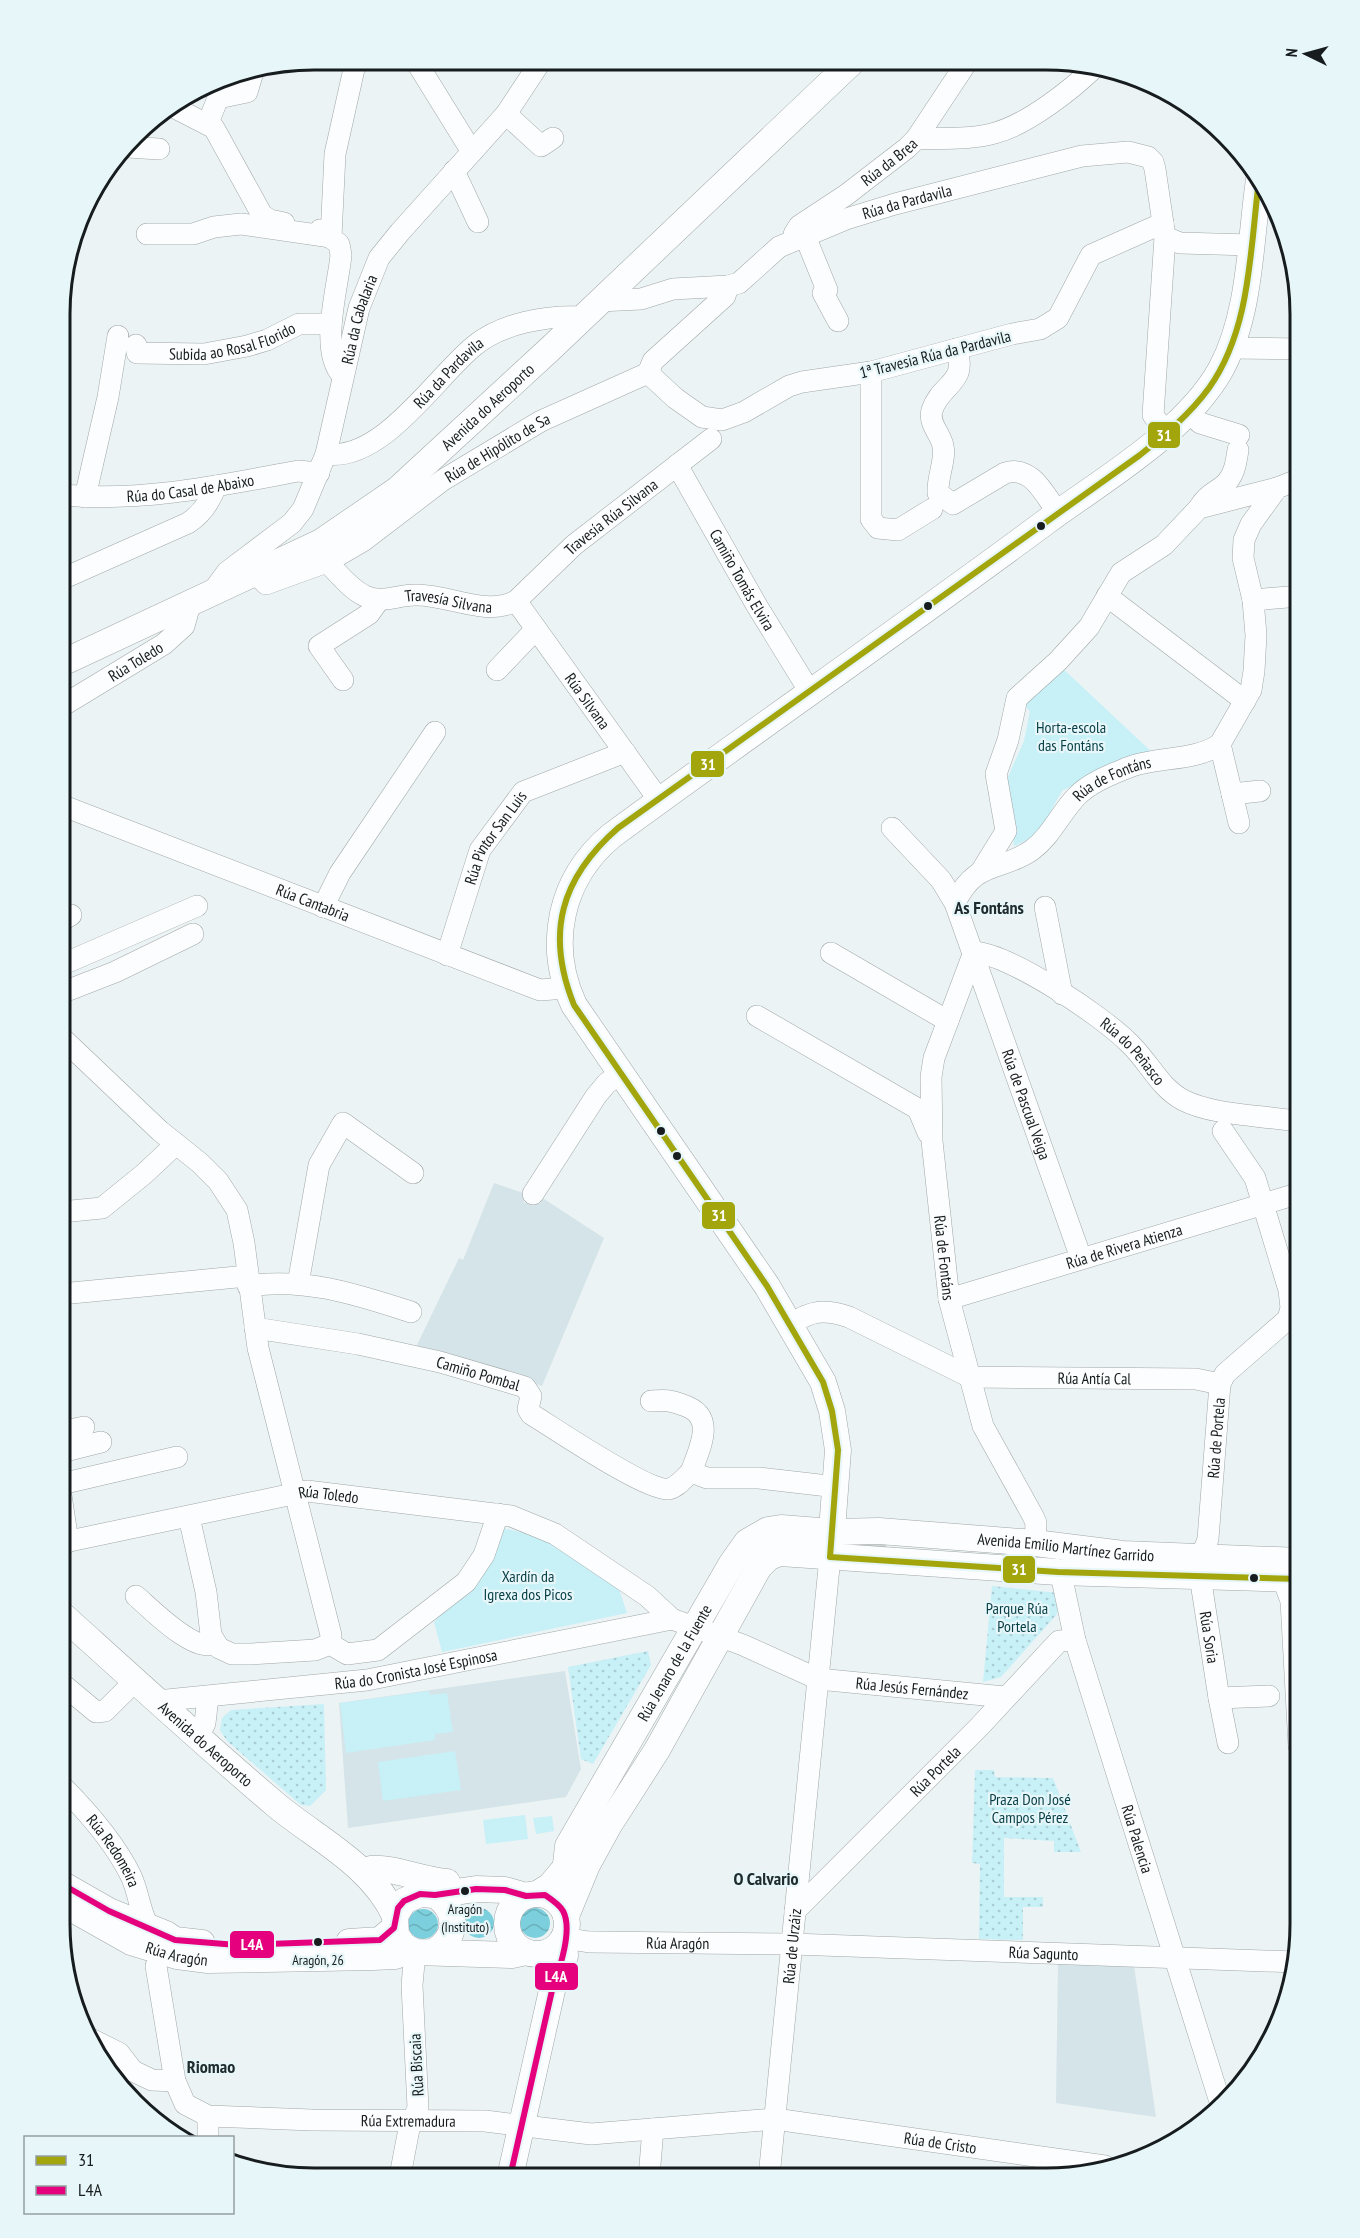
<svg xmlns="http://www.w3.org/2000/svg" width="1360" height="2238" font-family="'PT Sans Narrow',sans-serif">
<style>
.built{fill:#d5e4e8}
.park{fill:url(#park-dots)}
.garden{fill:#c7f0f7}
.water{fill:url(#water-waves)}
.lines{fill:none;stroke-linecap:round;stroke-linejoin:round}
.major-tunnel{stroke:#cbd3d5;stroke-width:26;stroke-dasharray:26 13;stroke-linecap:butt}
.minor-casing{stroke:#a1a7a8;stroke-width:22}
.major-casing{stroke:#a1a7a8;stroke-width:27}
.minor{stroke:#fcfdfe;stroke-width:21}
.major{stroke:#fcfdfe;stroke-width:26}
.bus-1-casing{stroke:#e7f6f9;stroke-width:10}
.bus-2-casing{stroke:#e7f6f9;stroke-width:10}
.bus-1{stroke:#a2a50c;stroke-width:6}
.bus-2{stroke:#e5007d;stroke-width:6}
.bus-dot{fill:#171d1e;stroke:#e7f6f9;stroke-width:2}
.labels{text-anchor:middle;stroke-width:4.5;stroke-linejoin:round;paint-order:stroke}
.bus-label{font-size:14px;fill:#171d1e;stroke:#e7f6f9}
.street-label{font-size:16px;fill:#171d1e;stroke:#e7f6f9}
.park-label{font-size:16px;fill:#073e46;stroke:#e7f6f9}
.neighbourhood-label{font-size:18px;font-weight:bold;fill:#202b2d;stroke:#e7f6f9}
.rim{fill:none;stroke:#171d1e;stroke-width:3}
.line-badge{stroke:#e7f6f9;stroke-width:2}
.badge-label{font-size:16px;text-anchor:middle;font-weight:bold;fill:#fff}
</style>
<defs>
<pattern id="park-dots" width="8" height="8" patternUnits="userSpaceOnUse" patternTransform="scale(1.5)"><rect width="8" height="8" fill="#c7f0f7"/><path d="M2 2h.1M6 6h.1" fill="none" stroke="#aacdd3" stroke-width="1.8" stroke-linecap="round"/></pattern>
<pattern id="water-waves" width="16" height="10" patternUnits="userSpaceOnUse" patternTransform="scale(1.5)"><rect width="16" height="10" fill="#7ccfdc"/><path d="M0 5q4-4 8 0t8 0" fill="none" stroke="#6ab1bc"/></pattern>
</defs>
<rect width="100%" height="100%" fill="#ebf3f5"/>
<!-- built -->
<g class="built">
<path d="M494,1183L523,1193L524,1203H541V1197L604,1238L542,1386L416,1347L459,1258L463,1260Z"/>
<path d="M565,1671L581,1769L566,1797L348,1828L339,1703Z"/>
<path d="M1058,1963L1134,1966L1156,2117L1056,2103Z"/>
</g>
<!-- park -->
<g class="park">
<path d="M992,1586L1058,1593L1057,1614L1001,1677L983,1682Z"/>
<path d="M648,1651L651,1665L593,1764L581,1759L568,1667Z"/>
<path d="M324,1704L326,1790L310,1806L301,1805L227,1741L220,1730L222,1718L231,1710Z"/>
<path d="M975,1770H994L995,1777L1053,1778L1081,1852H1054V1841L1004,1838V1897H1043V1907H1023V1940L979,1939L980,1864L972,1863Z"/>
</g>
<!-- garden -->
<g class="garden">
<path d="M1059,665L1156,756L1137,759L1063,790C1044,818 1048,833 1014,846L1007,779L1024,741L1030,711L1021,702Z"/>
<path d="M502,1528L538,1536L618,1586L627,1613L442,1652L434,1622L482,1570Z"/>
<path d="M429,1691L430,1695L447,1693L453,1732L435,1734V1740L346,1753L340,1703Z"/>
<path d="M455,1751L461,1790L383,1801L378,1762Z"/>
<path d="M525,1815L528,1839L486,1844L483,1820Z"/>
<path d="M552,1816L554,1831L536,1834L533,1818Z"/>
</g>
<!-- water -->
<g class="water">
<circle cx="535" cy="1923" r="15"/>
<circle cx="479" cy="1923" r="15"/>
<circle cx="423" cy="1924" r="15"/>
</g>
<g class="lines">
<!-- major-tunnel -->
<path class="major-tunnel" d="M823,1543L886,1547"/>
<defs>
<g id="minor">
<path d="M415,60L472,152"/>
<path d="M173,107L214,128L262,215L270,220L284,223"/>
<path d="M506,114L541,146L553,138"/>
<path d="M208,123L218,98L247,92L253,72"/>
<path d="M916,139C941,138 970,140 995,133C1028,124 1071,90 1095,67"/>
<path d="M128,147L159,149"/>
<path d="M454,171L478,222"/>
<path d="M320,230L339,244L341,255C338,287 319,350 342,375"/>
<path d="M147,234H193L214,227L241,224L331,237L335,154L356,60"/>
<path id="s1" d="M794,234L799,226L846,195L907,148L916,139L967,62"/>
<path d="M805,236L827,290L823,293L838,321"/>
<path d="M1165,237L1180,243L1251,245"/>
<path id="s2" d="M599,301L641,299L673,289L728,286L739,283L779,247L846,219L895,204L1082,156L1128,152L1148,157L1153,162L1155,169L1165,237L1153,415L1165,432"/>
<path id="s3" d="M136,345L137,353L204,354L247,346L267,340L299,324H331"/>
<path d="M1231,348L1300,349"/>
<path d="M956,349C969,383 941,383 932,410C928,424 941,434 943,446C946,460 937,477 938,493L953,504L1005,473C1032,465 1044,494 1058,513"/>
<path d="M871,372V519L878,528L898,530L932,509"/>
<path d="M648,373L675,398L702,417L722,420L744,412L789,386L802,382L871,372L1012,334L1040,329L1058,318L1091,255L1163,223"/>
<path d="M1189,411L1200,423L1239,435"/>
<path id="s4" d="M326,454C382,462 435,378 474,346C502,323 547,315 583,317"/>
<path id="s5" d="M677,465L757,606L810,692"/>
<path id="s6" d="M62,495C144,502 218,486 298,471L319,473"/>
<path d="M85,497L108,397L118,336"/>
<path d="M1201,505C1207,495 1214,493 1223,486C1234,477 1236,464 1238,450"/>
<path id="s7" d="M327,562C338,573 350,589 365,596C382,604 398,595 415,595C449,594 484,617 516,601L574,545L711,439"/>
<path id="s8" d="M255,573L266,584L327,562L363,541L443,480L541,421L648,373L653,361L725,296L728,286"/>
<path d="M62,579L188,523C202,514 210,502 216,486"/>
<path id="s9" d="M213,591L227,572L292,523L303,509L326,454L359,308L379,258L400,232L506,114L541,61"/>
<path d="M1107,596L1245,701"/>
<path d="M1253,600L1300,596"/>
<path id="s10" d="M516,601L659,800"/>
<path d="M497,670L536,629"/>
<path d="M343,680L319,646L369,614L379,600"/>
<path id="s11" d="M62,706L164,644L184,626L191,601"/>
<path d="M1220,744L1239,823"/>
<path d="M1232,794L1260,791"/>
<path id="s12" d="M61,805L540,990L566,988"/>
<path id="s13" d="M892,828L941,880L955,903L1081,1258"/>
<path d="M982,870L1006,831L996,774L1008,740L1017,698L1058,661L1089,627L1121,573L1164,545L1199,508L1277,488"/>
<path id="s14" d="M955,903C976,859 1001,872 1032,850C1051,836 1060,814 1076,797C1089,783 1110,775 1127,768C1156,756 1194,762 1220,744L1251,690L1254,671L1256,635L1253,600L1243,558L1244,540L1251,524L1277,488L1300,479"/>
<path d="M323,907L340,873L435,732"/>
<path d="M1045,907L1062,994"/>
<path d="M61,921L71,915"/>
<path id="s15" d="M974,952L934,1058L931,1077L932,1141L949,1299L983,1426L1033,1516L1036,1523L1035,1543"/>
<path id="s16" d="M974,952C1010,954 1104,1017 1130,1044C1149,1062 1159,1087 1183,1100C1214,1116 1265,1115 1300,1122"/>
<path d="M831,953L948,1021"/>
<path id="s17" d="M447,955L480,850L523,792L625,752"/>
<path d="M61,965L197,906"/>
<path d="M61,993L115,972L193,934"/>
<path d="M757,1016L918,1109L928,1133"/>
<path d="M61,1037L160,1131L200,1163L218,1181L237,1210L244,1243L258,1348L331,1635L330,1644"/>
<path d="M533,1194L596,1096L607,1083L620,1074"/>
<path d="M61,1212L102,1208L144,1174L176,1144"/>
<path d="M298,1284L319,1165L343,1123L413,1173"/>
<path d="M248,1286C306,1277 358,1295 411,1312"/>
<path d="M61,1294L247,1276"/>
<path id="s18" d="M949,1299L1300,1193"/>
<path id="s19" d="M790,1325C811,1310 824,1309 849,1317L970,1377L1196,1379L1220,1384"/>
<path id="s20" d="M255,1328L358,1344L440,1362L525,1387L531,1396L528,1409L531,1414C554,1428 648,1492 669,1489C678,1487 685,1477 691,1472L707,1478H759L837,1487"/>
<path d="M651,1401C664,1400 671,1400 683,1405C717,1416 700,1447 691,1472"/>
<path d="M61,1432L84,1427"/>
<path d="M61,1452L101,1442"/>
<path d="M61,1484L177,1457"/>
<path d="M61,1495L68,1542"/>
<path d="M189,1517L206,1592L211,1635L219,1648L232,1654H251L315,1650L330,1644"/>
<path id="s21" d="M60,1543L307,1491L511,1516L555,1534L647,1596L672,1619L743,1645L818,1679L1005,1697"/>
<path id="s22" d="M1193,1557L1204,1550L1208,1539L1220,1384L1225,1374L1288,1319L1291,1308L1289,1290L1255,1178L1223,1131"/>
<path d="M1278,1566L1291,1601L1299,1746"/>
<path id="s23" d="M1058,1572L1062,1579L1075,1640L1221,2105"/>
<path id="s24" d="M1200,1576L1219,1698L1269,1696"/>
<path d="M136,1596C152,1610 193,1652 214,1644"/>
<path d="M330,1644L347,1654L378,1650L466,1582L484,1555L498,1514"/>
<path d="M60,1682L96,1712L105,1711L135,1681"/>
<path d="M1219,1698L1228,1743"/>
<path id="s25" d="M157,1701L367,1680L672,1619"/>
<path d="M198,1737L205,1723L208,1697"/>
<path id="s26" d="M60,1784C86,1810 115,1843 131,1876C139,1893 139,1910 149,1928"/>
<path id="s27" d="M795,1911L979,1727L1059,1641L1075,1640"/>
<path id="s28" d="M564,1938L589,1942L792,1944L1295,1962"/>
<path id="s29" d="M156,1966L175,2081L185,2104L208,2116L312,2120L485,2121L591,2134L775,2119L1105,2166"/>
<path d="M89,2038L119,2053L133,2071L152,2080L175,2081"/>
<path d="M208,2138V2116"/>
<path d="M400,2176L409,2129L418,2108L412,1985L415,1952"/>
<path d="M649,2177L653,2129"/>
<path id="s30" d="M769,2177L830,1557"/>
</g>
<g id="major">
<path id="s31" d="M62,663L321,542L397,490L550,349L852,62"/>
<path d="M830,1557L838,1450L832,1411L823,1382L767,1286L574,1005C546,945 560,879 611,836C755,730 903,628 1047,521C1104,479 1186,432 1221,369C1251,313 1250,241 1259,180"/>
<path id="s32" d="M60,1613C132,1678 203,1743 276,1805C317,1839 372,1865 395,1916"/>
<path id="s33" d="M566,1864L568,1846L732,1563L747,1542L768,1530L781,1528L832,1532L879,1531L1035,1543L1123,1554L1300,1561"/>
<path d="M371,1869C394,1867 421,1880 447,1882"/>
<path d="M60,1883L109,1911L166,1934L175,1940L202,1943"/>
<path d="M537,1894L550,1886L578,1853"/>
<circle cx="537" cy="1924" r="30"/>
<path id="s34" d="M60,1902L131,1942L177,1956L208,1960L373,1957L395,1956L411,1950"/>
<path d="M566,1916L587,1865L609,1825L657,1750L759,1567L769,1557L780,1553L1058,1572L1300,1579"/>
<path d="M349,1942L380,1940L394,1928"/>
<path d="M433,1952C458,1938 459,1911 435,1895"/>
<path d="M526,1952L512,1955L415,1952L404,1946L396,1935L395,1916L404,1901L420,1894L435,1895L476,1889L505,1890L526,1896"/>
<path d="M510,2177L553,1986L565,1956L564,1938"/>
</g>
</defs>
<!-- minor casing -->
<use href="#minor" class="minor-casing"/>
<!-- major casing -->
<use href="#major" class="major-casing"/>
<!-- minor -->
<use href="#minor" class="minor"/>
<!-- major -->
<use href="#major" class="major"/>
<defs>
<path id="bus-1" d="M1259,180C1250,249 1251,329 1209,388C1190,414 1165,435 1140,455L618,828C561,878 545,933 574,1005L767,1286L823,1382L832,1411L838,1450L830,1557L1058,1572L1300,1579"/>
<path id="bus-2" d="M60,1883L109,1911L175,1940L237,1945L380,1940L394,1928L398,1908L404,1901L420,1894L435,1895L476,1889L505,1890L526,1896L545,1895C551,1899 560,1905 563,1911C573,1929 560,1968 553,1986L510,2177"/>
</defs>
<!-- bus-1 casing -->
<use href="#bus-1" class="bus-1-casing"/>
<!-- bus-2 casing -->
<use href="#bus-2" class="bus-2-casing"/>
<!-- bus-1 -->
<use href="#bus-1" class="bus-1"/>
<!-- bus-2 -->
<use href="#bus-2" class="bus-2"/>
</g>
<!-- markers -->
<g class="bus-dot">
<circle cx="1041" cy="526" r="5"/>
<circle cx="928" cy="606" r="5"/>
<circle cx="661" cy="1131" r="5"/>
<circle cx="677" cy="1156" r="5"/>
<circle cx="1254" cy="1578" r="5"/>
<circle cx="465" cy="1891" r="5"/>
<circle cx="318" cy="1942" r="5"/>
</g>
<g class="labels">
<!-- bus labels -->
<g class="bus-label">
<text x="465" y="1914">Aragón<tspan x="465" dy="18">(Instituto)</tspan></text>
<text x="318" y="1965">Aragón, 26</text>
</g>
<!-- street labels -->
<g class="street-label">
<text dy="6" stroke="none"><textPath href="#s1" startOffset="120">Rúa da Brea</textPath></text>
<text dy="6" stroke="none"><textPath href="#s2" startOffset="332">Rúa da Pardavila</textPath></text>
<text dy="6" stroke="none"><textPath href="#s9" startOffset="321">Rúa da Cabalaria</textPath></text>
<text dy="6" stroke="none"><textPath href="#s3" startOffset="105">Subida ao Rosal Florido</textPath></text>
<text transform="translate(935 354) rotate(-14)" y="6">1ª Travesia Rúa da Pardavila</text>
<text dy="6" stroke="none"><textPath href="#s4" startOffset="152">Rúa da Pardavila</textPath></text>
<text dy="6" stroke="none"><textPath href="#s31" startOffset="501">Avenida do Aeroporto</textPath></text>
<text dy="6" stroke="none"><textPath href="#s8" startOffset="286">Rúa de Hipólito de Sa</textPath></text>
<text dy="6" stroke="none"><textPath href="#s6" startOffset="129">Rúa do Casal de Abaixo</textPath></text>
<text dy="6" stroke="none"><textPath href="#s7" startOffset="332">Travesía Rúa Silvana</textPath></text>
<text dy="6" stroke="none"><textPath href="#s5" startOffset="132">Camiño Tomás Elvira</textPath></text>
<text dy="6" stroke="none"><textPath href="#s7" startOffset="136">Travesía Silvana</textPath></text>
<text dy="6" stroke="none"><textPath href="#s11" startOffset="86">Rúa Toledo</textPath></text>
<text dy="6" stroke="none"><textPath href="#s10" startOffset="123">Rúa Silvana</textPath></text>
<text dy="6" stroke="none"><textPath href="#s14" startOffset="207">Rúa de Fontáns</textPath></text>
<text dy="6" stroke="none"><textPath href="#s17" startOffset="128">Rúa Pintor San Luis</textPath></text>
<text dy="6" stroke="none"><textPath href="#s12" startOffset="270">Rúa Cantabria</textPath></text>
<text dy="6" stroke="none"><textPath href="#s16" startOffset="190">Rúa do Peñasco</textPath></text>
<text dy="6" stroke="none"><textPath href="#s13" startOffset="312">Rúa de Pascual Veiga</textPath></text>
<text dy="6" stroke="none"><textPath href="#s18" startOffset="183">Rúa de Rivera Atienza</textPath></text>
<text dy="6" stroke="none"><textPath href="#s15" startOffset="314">Rúa de Fontáns</textPath></text>
<text dy="6" stroke="none"><textPath href="#s20" startOffset="228">Camiño Pombal</textPath></text>
<text dy="6" stroke="none"><textPath href="#s19" startOffset="322">Rúa Antía Cal</textPath></text>
<text dy="6" stroke="none"><textPath href="#s22" startOffset="126">Rúa de Portela</textPath></text>
<text dy="6" stroke="none"><textPath href="#s21" startOffset="274">Rúa Toledo</textPath></text>
<text dy="6" stroke="none"><textPath href="#s33" startOffset="694">Avenida Emilio Martínez Garrido</textPath></text>
<text dy="6" stroke="none"><textPath href="#s24" startOffset="62">Rúa Soria</textPath></text>
<text dy="6" stroke="none"><textPath href="#s33" startOffset="230">Rúa Jenaro de la Fuente</textPath></text>
<text dy="6" stroke="none"><textPath href="#s25" startOffset="261">Rúa do Cronista José Espinosa</textPath></text>
<text dy="6" stroke="none"><textPath href="#s21" startOffset="903">Rúa Jesús Fernández</textPath></text>
<text dy="6" stroke="none"><textPath href="#s32" startOffset="196">Avenida do Aeroporto</textPath></text>
<text dy="6" stroke="none"><textPath href="#s27" startOffset="198">Rúa Portela</textPath></text>
<text dy="6" stroke="none"><textPath href="#s23" startOffset="279">Rúa Palencia</textPath></text>
<text dy="6" stroke="none"><textPath href="#s26" startOffset="86">Rúa Redomeira</textPath></text>
<text dy="6" stroke="none"><textPath href="#s28" startOffset="114">Rúa Aragón</textPath></text>
<text dy="6" stroke="none"><textPath href="#s30" startOffset="232">Rúa de Urzáiz</textPath></text>
<text dy="6" stroke="none"><textPath href="#s34" startOffset="129">Rúa Aragón</textPath></text>
<text dy="6" stroke="none"><textPath href="#s28" startOffset="480">Rúa Sagunto</textPath></text>
<text transform="translate(416 2065) rotate(-93)" y="6">Rúa Biscaia</text>
<text dy="6" stroke="none"><textPath href="#s29" startOffset="368">Rúa Extremadura</textPath></text>
<text dy="6" stroke="none"><textPath href="#s29" startOffset="903">Rúa de Cristo</textPath></text>
</g>
<!-- park labels -->
<g class="park-label">
<text x="1071" y="733">Horta-escola<tspan x="1071" dy="18">das Fontáns</tspan></text>
<text x="528" y="1582">Xardín da<tspan x="528" dy="18">Igrexa dos Picos</tspan></text>
<text x="1017" y="1614">Parque Rúa<tspan x="1017" dy="18">Portela</tspan></text>
<text x="1030" y="1805">Praza Don José<tspan x="1030" dy="18">Campos Pérez</tspan></text>
</g>
<!-- neighbourhood labels -->
<g class="neighbourhood-label">
<text x="989" y="914">As Fontáns</text>
<text x="766" y="1885">O Calvario</text>
<text x="211" y="2073">Riomao</text>
</g>
</g>
<!-- crop -->
<path d="M0 0H1360V2238H0ZM314 70H1046A244 244 0 0 1 1290 314V1924A244 244 0 0 1 1046 2168H314A244 244 0 0 1 70 1924V314A244 244 0 0 1 314 70Z" fill="#e7f6f9" fill-rule="evenodd"/>
<path class="rim" d="M314 70H1046A244 244 0 0 1 1290 314V1924A244 244 0 0 1 1046 2168H314A244 244 0 0 1 70 1924V314A244 244 0 0 1 314 70Z"/>
<g class="line-badge">
<rect x="1147" y="421" width="34" height="28" rx="6" fill="#a2a50c"/>
<rect x="690" y="750" width="35" height="28" rx="6" fill="#a2a50c"/>
<rect x="701" y="1201" width="35" height="29" rx="6" fill="#a2a50c"/>
<rect x="1002" y="1555" width="34" height="29" rx="6" fill="#a2a50c"/>
<rect x="229" y="1930" width="46" height="29" rx="6" fill="#e5007d"/>
<rect x="534" y="1962" width="45" height="29" rx="6" fill="#e5007d"/>
</g>
<g class="badge-label">
<text x="1164" y="441">31</text>
<text x="708" y="770">31</text>
<text x="719" y="1221">31</text>
<text x="1019" y="1575">31</text>
<text x="252" y="1950">L4A</text>
<text x="556" y="1982">L4A</text>
</g>
<!-- legend -->
<rect x="24" y="2136" width="210" height="78" fill="#e7f6f9" stroke="#949fa1" stroke-width="1.5"/>
<rect x="36" y="2156" width="30" height="9" fill="#a2a50c" stroke="#949fa1" stroke-width="1.5"/>
<text x="78" y="2166" font-size="18" fill="#171d1e">31</text>
<rect x="36" y="2186" width="30" height="9" fill="#e5007d" stroke="#949fa1" stroke-width="1.5"/>
<text x="78" y="2196" font-size="18" fill="#171d1e">L4A</text>
<!-- north arrow -->
<g transform="translate(1306 54) rotate(275)" stroke="#e7f6f9" stroke-width="4.5" paint-order="stroke">
<path d="M0-4.5L10 22L0 15L-10 22Z" fill="#171d1e"/>
<text y="-9" font-size="16" font-weight="bold" text-anchor="middle" fill="#171d1e">N</text>
</g>
</svg>
